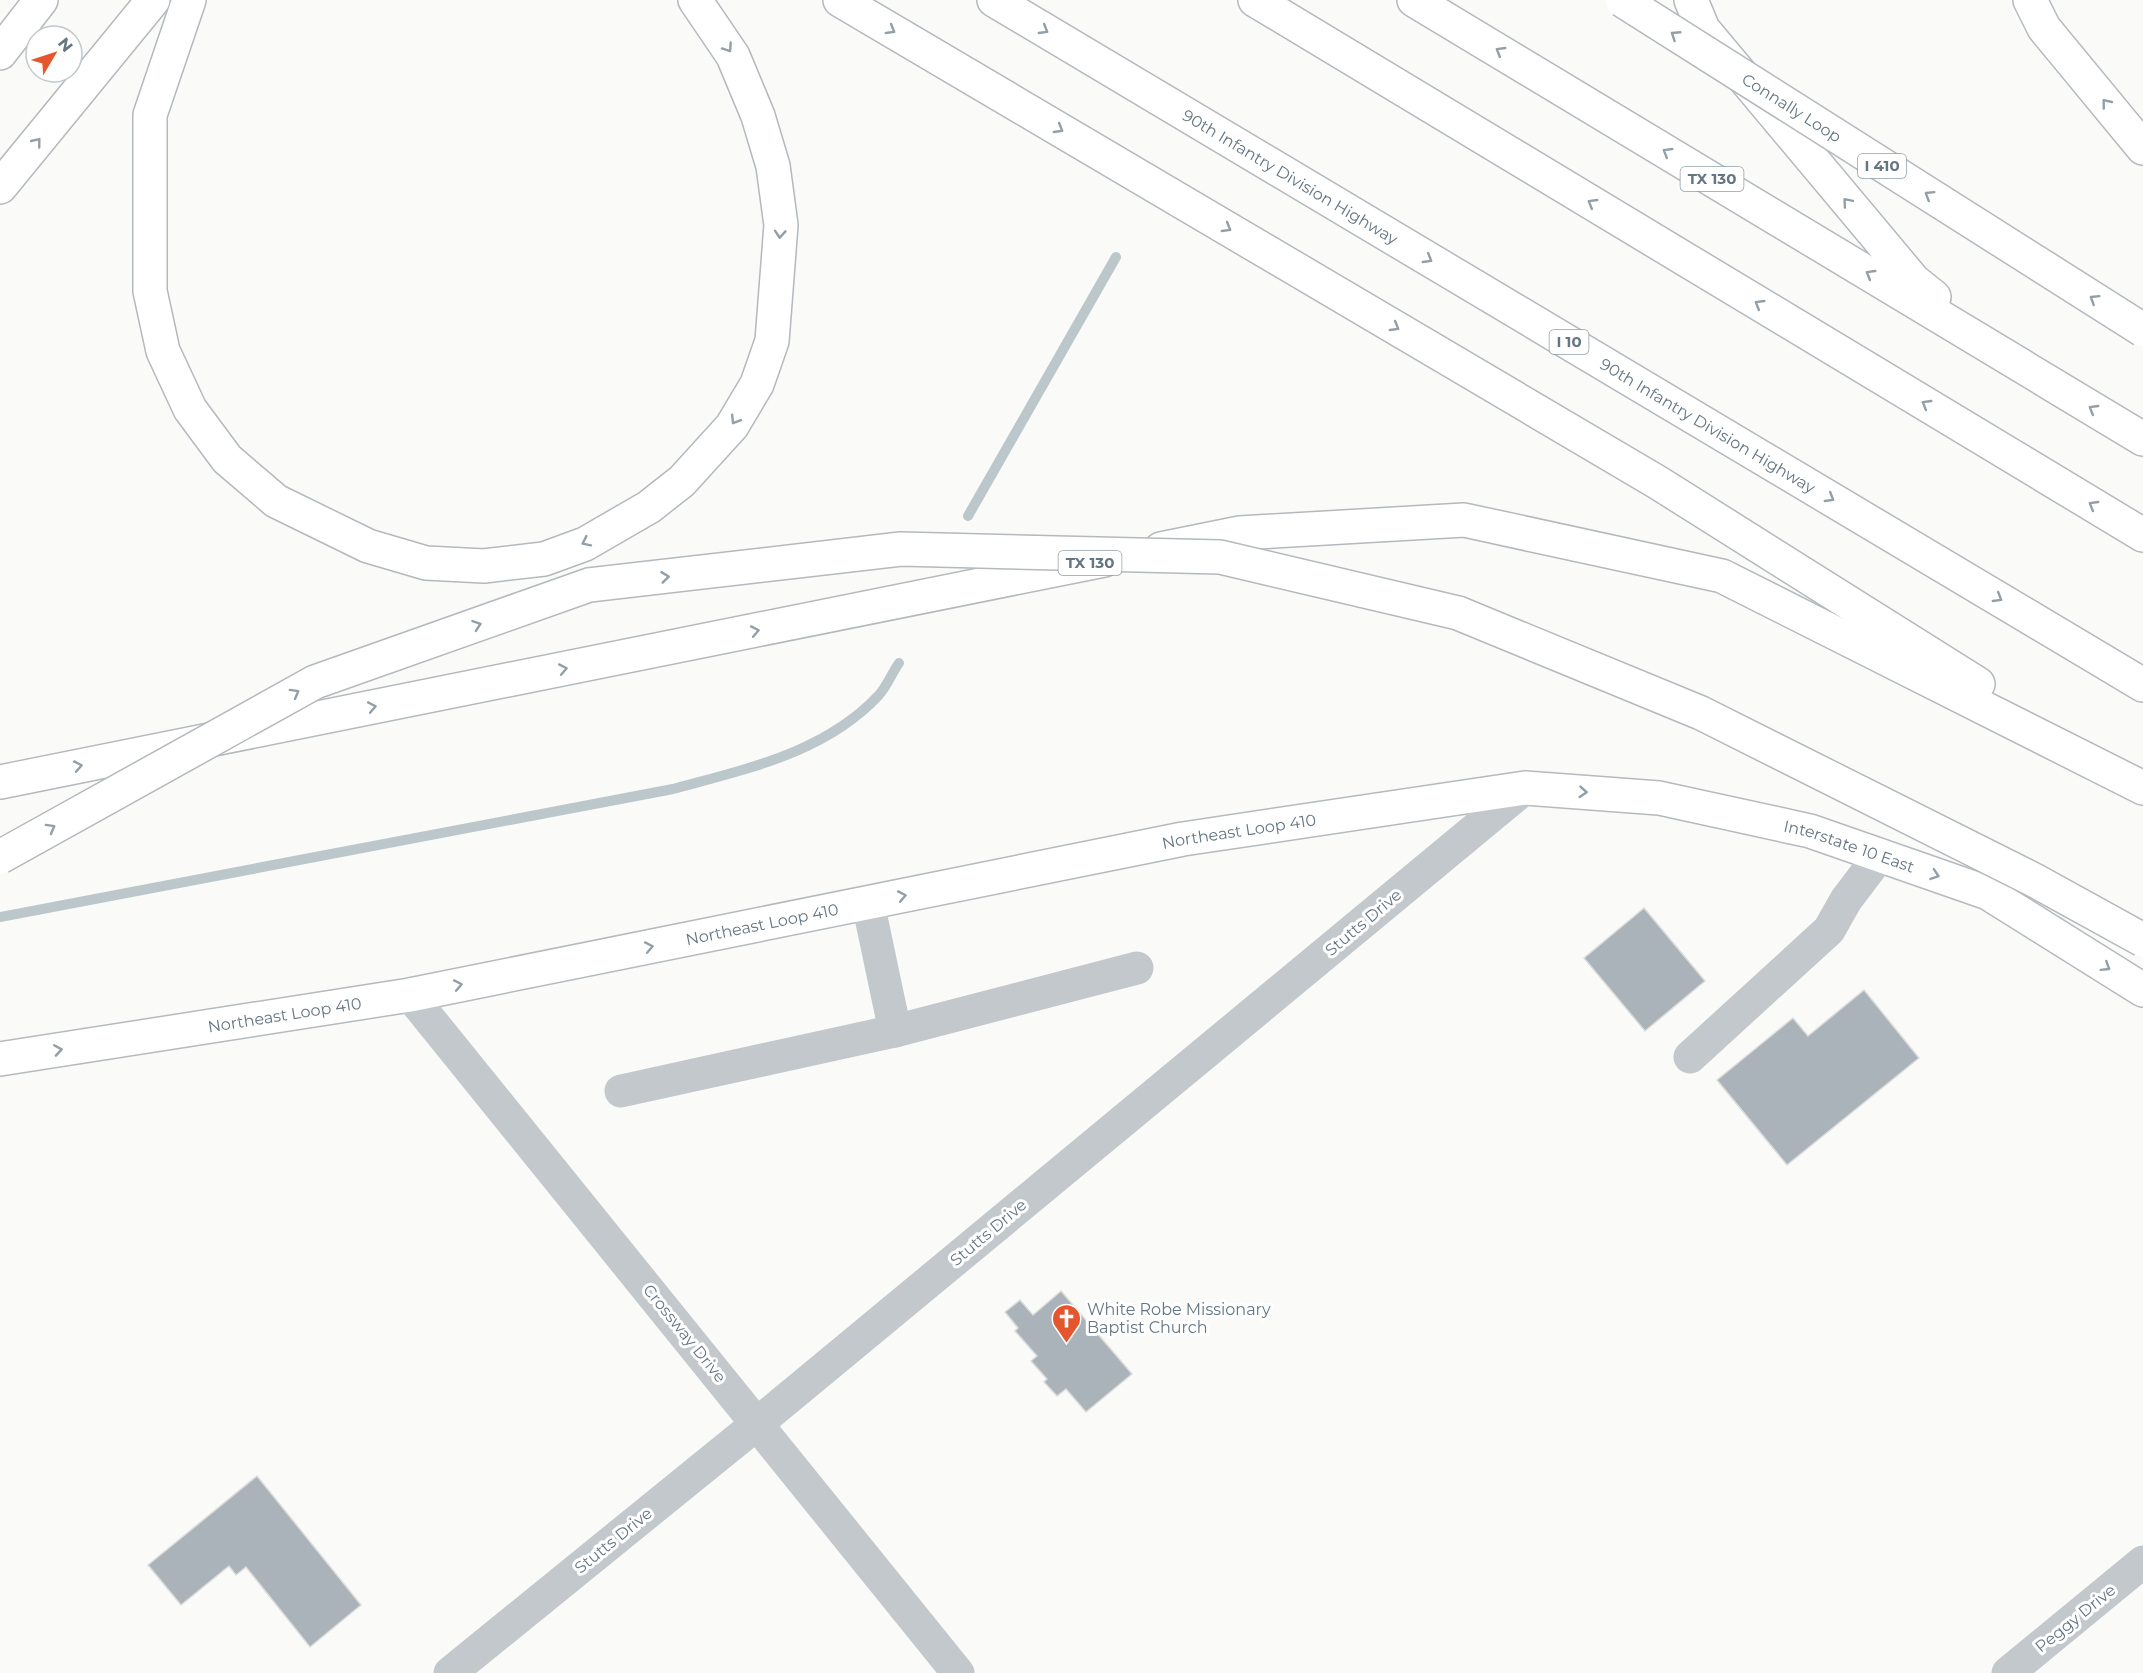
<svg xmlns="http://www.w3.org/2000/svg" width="2143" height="1673" font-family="Montserrat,sans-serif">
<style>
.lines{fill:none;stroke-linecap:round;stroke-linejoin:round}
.stream{stroke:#bbc7cb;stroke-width:10}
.building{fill:#aab3b9;stroke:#dcdcda;stroke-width:1.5}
.major-casing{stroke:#b5babe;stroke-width:36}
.highway-casing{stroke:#b4b9bd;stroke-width:36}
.minor{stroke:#c3c8cc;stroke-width:33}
.major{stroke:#fff;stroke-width:33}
.highway{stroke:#fff;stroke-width:33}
.highway-bridge-casing{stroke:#b4b9bd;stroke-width:36;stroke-linecap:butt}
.highway-bridge{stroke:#fff;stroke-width:33}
.oneway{stroke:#939fa8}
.labels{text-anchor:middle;stroke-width:6;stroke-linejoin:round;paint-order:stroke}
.shield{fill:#fff;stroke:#939fa8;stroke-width:1.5}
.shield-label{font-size:15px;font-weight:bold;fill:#657683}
.street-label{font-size:16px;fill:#657683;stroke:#fff}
.poi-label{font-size:16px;fill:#657683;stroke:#fff;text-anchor:start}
</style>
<rect width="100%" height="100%" fill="#fafaf8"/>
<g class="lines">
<!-- stream -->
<g class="stream">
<path d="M968,516L1116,257"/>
<path d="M0,917L673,789C746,769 825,753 879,695C887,686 892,673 899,663"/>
</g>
</g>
<!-- building -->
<g class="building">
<path d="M1644,908L1705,981L1645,1031L1584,958Z"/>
<path d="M1864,990L1919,1058L1787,1165L1717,1080L1793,1018L1808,1036Z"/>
<path d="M1061,1291L1132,1374L1086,1412L1066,1389L1057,1396L1044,1382L1047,1379L1031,1361L1037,1356L1015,1331L1018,1328L1005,1312L1020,1300L1033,1315Z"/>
<path d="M257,1476L361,1605L310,1647L246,1567L236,1575L229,1566L181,1605L148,1565Z"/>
</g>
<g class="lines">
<defs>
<g id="major">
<path d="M2030,0L2044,28L2143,148"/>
<path id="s1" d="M0,1059L410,995L1183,839L1525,788L1659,798L1810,831L1988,893L2143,990"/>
</g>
<g id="highway">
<path d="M189,0L150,115V291L163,351L190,409L227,459L276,501L368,546L426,563L484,566L544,559L585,544L649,507L682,481L732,426L757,384L772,341L781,225L773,166L758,116L733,56L695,0"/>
<path d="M840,0L1657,482L1978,684"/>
<path id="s2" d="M994,0L2143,685"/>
<path d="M1255,0L2143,535"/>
<path d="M1414,0L2143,439"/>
<path d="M1691,0L1703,29L1914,281L1934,297"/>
<path d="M0,53L41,0"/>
<path d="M0,187L153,0"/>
<path d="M1161,549L1240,533L1464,520L1722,576L2143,788"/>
<path d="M0,782L1104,560"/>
</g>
</defs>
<!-- major casing -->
<use href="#major" class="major-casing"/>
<!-- highway casing -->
<use href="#highway" class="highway-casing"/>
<!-- minor -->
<g class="minor">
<path d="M410,995L958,1673"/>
<path d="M895,1031L1137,968"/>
<path d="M1690,1057L1829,930L1846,900L1880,855"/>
<path d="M621,1091L895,1031L868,903"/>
<path d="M450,1673L758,1423L1525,788"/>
<path d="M2008,1673L2143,1562"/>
</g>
<!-- major -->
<use href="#major" class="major"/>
<!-- highway -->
<use href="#highway" class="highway"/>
<defs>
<g id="highway-bridge">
<path id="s3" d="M1622,0L2143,330"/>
<path d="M0,857L315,682L589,585L901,549L1220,557L1458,613L1701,713L2034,880L2143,940"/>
</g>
</defs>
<!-- highway-bridge casing -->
<use href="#highway-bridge" class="highway-bridge-casing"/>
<!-- highway-bridge -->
<use href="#highway-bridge" class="highway-bridge"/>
</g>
<!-- one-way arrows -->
<defs><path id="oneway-chevron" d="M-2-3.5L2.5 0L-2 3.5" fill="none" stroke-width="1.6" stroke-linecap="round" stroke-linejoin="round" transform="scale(1.5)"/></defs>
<g class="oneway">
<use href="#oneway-chevron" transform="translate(891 30) rotate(31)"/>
<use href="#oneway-chevron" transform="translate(1044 30) rotate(31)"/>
<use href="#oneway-chevron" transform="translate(1675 35) rotate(-147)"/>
<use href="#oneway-chevron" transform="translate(728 48) rotate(56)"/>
<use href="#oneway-chevron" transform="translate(1500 51) rotate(-149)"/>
<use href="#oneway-chevron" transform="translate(2106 103) rotate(-129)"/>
<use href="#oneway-chevron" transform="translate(1059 129) rotate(31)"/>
<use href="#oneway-chevron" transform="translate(37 142) rotate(-51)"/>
<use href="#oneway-chevron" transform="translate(1667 152) rotate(-149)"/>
<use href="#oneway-chevron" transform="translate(1929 195) rotate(-148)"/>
<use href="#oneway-chevron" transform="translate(1847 202) rotate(-130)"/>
<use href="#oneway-chevron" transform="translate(1592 203) rotate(-149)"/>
<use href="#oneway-chevron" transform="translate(1227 228) rotate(31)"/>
<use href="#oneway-chevron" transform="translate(780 234) rotate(94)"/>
<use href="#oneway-chevron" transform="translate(1428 259) rotate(31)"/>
<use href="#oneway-chevron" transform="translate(1870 274) rotate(-149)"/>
<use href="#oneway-chevron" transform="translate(2094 299) rotate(-148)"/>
<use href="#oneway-chevron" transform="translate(1759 304) rotate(-149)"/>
<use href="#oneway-chevron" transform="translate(1395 327) rotate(31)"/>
<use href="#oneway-chevron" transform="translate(1926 404) rotate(-149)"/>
<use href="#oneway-chevron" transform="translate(2093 409) rotate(-149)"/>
<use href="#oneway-chevron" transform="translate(735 420) rotate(122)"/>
<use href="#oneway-chevron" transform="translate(1830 498) rotate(31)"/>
<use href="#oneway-chevron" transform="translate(2093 505) rotate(-149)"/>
<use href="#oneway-chevron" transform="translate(586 542) rotate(154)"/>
<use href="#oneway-chevron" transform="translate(665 577) rotate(-7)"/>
<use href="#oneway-chevron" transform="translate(1998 598) rotate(31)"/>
<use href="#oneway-chevron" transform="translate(477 625) rotate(-19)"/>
<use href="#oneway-chevron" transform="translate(755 631) rotate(-11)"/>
<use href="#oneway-chevron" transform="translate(563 669) rotate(-11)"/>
<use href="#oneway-chevron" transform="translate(295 693) rotate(-29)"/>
<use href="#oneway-chevron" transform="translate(372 707) rotate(-11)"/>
<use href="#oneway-chevron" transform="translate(78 766) rotate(-11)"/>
<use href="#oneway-chevron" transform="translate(1583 792) rotate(4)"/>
<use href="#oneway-chevron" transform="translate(51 828) rotate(-29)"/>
<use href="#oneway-chevron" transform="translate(1935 875) rotate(19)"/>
<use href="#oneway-chevron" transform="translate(902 896) rotate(-11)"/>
<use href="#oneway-chevron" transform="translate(649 947) rotate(-11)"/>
<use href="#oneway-chevron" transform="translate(2106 967) rotate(32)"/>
<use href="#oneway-chevron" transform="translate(458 985) rotate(-11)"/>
<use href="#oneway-chevron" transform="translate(58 1050) rotate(-9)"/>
</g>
<!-- icons -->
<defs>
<symbol id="church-pin" viewBox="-11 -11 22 30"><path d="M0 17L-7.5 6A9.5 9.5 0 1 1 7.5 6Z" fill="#e4572e" stroke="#fff"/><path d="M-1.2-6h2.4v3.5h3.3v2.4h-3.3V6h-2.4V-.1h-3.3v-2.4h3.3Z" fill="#fff"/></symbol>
</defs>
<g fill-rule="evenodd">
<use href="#church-pin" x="1050" y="1302" width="33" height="45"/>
</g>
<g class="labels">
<!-- shield labels -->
<g class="shield">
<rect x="1858" y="154" width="48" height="24" rx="4.5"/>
<rect x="1680.5" y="167" width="63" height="24" rx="4.5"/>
<rect x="1549.5" y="330" width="39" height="24" rx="4.5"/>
<rect x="1058.5" y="551" width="63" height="24" rx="4.5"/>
</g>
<g class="shield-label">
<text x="1882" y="171">I 410</text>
<text x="1712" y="184">TX 130</text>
<text x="1569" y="347">I 10</text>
<text x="1090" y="568">TX 130</text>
</g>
<!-- street labels -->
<g class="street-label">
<text dy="6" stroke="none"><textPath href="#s3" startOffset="201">Connally Loop</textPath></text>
<text dy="6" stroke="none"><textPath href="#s2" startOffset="345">90th Infantry Division Highway</textPath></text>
<text dy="6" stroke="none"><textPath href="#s2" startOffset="831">90th Infantry Division Highway</textPath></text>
<text dy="6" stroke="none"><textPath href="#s1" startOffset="1260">Northeast Loop 410</textPath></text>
<text dy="6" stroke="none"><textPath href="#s1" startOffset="1880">Interstate 10 East</textPath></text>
<text transform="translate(1363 922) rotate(-40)" y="6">Stutts Drive</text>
<text dy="6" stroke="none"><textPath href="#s1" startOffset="774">Northeast Loop 410</textPath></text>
<text dy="6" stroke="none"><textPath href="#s1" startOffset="288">Northeast Loop 410</textPath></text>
<text transform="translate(988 1232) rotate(-40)" y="6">Stutts Drive</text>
<text transform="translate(685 1333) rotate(51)" y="6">Crossway Drive</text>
<text transform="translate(613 1540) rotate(-39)" y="6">Stutts Drive</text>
<text transform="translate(2075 1618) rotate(-39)" y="6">Peggy Drive</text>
</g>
<!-- poi labels -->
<g class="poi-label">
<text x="1087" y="1315">White Robe Missionary<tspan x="1087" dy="18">Baptist Church</tspan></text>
</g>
</g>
<!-- north arrow -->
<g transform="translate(54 54) rotate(51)"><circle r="28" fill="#ffffff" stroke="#c1c8cd" stroke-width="1.5"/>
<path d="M0-4.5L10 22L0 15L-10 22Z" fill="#e4572e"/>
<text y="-9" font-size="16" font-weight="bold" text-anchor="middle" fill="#657683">N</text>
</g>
</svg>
